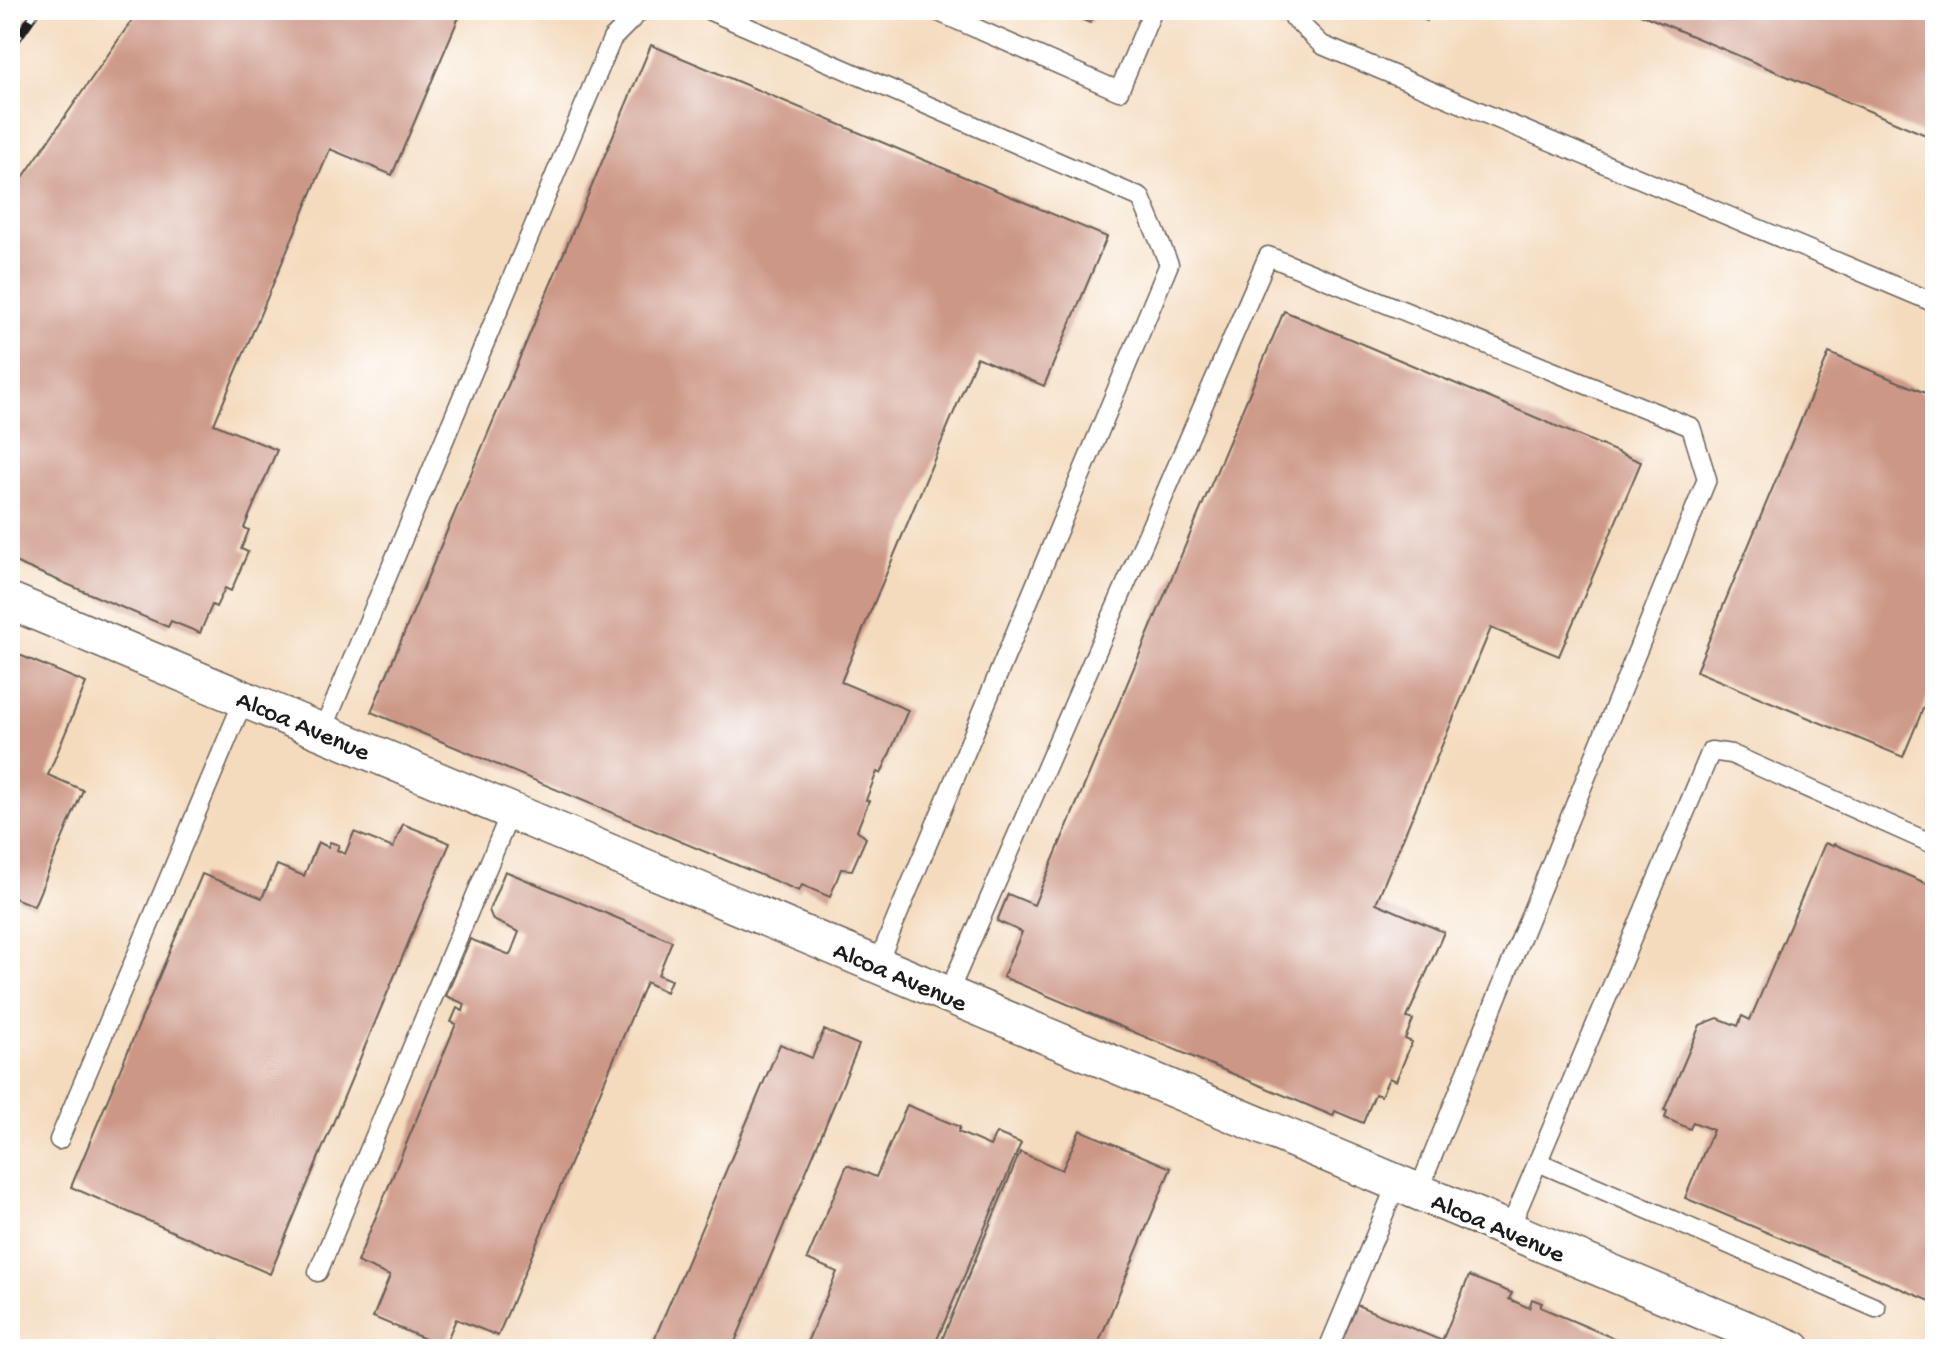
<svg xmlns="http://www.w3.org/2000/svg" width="1945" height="1359" font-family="'Gochi Hand',sans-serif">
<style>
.building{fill:#cc9786}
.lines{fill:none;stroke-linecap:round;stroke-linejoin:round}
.lane-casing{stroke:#685f55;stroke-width:21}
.street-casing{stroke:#685f55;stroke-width:39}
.lane{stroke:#fff;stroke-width:18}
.street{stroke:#fff;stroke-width:36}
.rail-casing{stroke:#1c1c1c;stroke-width:9}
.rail{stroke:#fff;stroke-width:6;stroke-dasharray:18;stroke-linecap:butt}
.labels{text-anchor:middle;stroke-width:8;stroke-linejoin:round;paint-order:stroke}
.street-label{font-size:26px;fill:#1c1c1c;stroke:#fff}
</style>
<rect width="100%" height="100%" fill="#fff"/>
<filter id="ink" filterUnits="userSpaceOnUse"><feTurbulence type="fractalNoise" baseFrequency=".0125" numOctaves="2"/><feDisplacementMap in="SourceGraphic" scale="16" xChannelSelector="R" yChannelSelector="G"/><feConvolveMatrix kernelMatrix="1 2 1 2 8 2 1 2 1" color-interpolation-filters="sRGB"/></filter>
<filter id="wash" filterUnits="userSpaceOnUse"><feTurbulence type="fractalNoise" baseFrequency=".006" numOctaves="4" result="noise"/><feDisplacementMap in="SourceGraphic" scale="32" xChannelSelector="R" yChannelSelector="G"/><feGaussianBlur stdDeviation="1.8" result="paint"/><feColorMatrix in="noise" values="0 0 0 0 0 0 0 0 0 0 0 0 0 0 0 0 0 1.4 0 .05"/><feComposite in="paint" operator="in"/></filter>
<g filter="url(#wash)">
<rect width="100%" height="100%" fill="#f4dbbe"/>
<g id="blocks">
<!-- building -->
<g class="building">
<path d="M139,10H462L392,175L330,149L214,424L277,450L244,528L249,530L241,549L248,552L231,591L225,588L216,607L212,605L200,633L171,621L168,627L10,560V196Z"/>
<path d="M1059,10H1095L1090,23Z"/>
<path d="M1401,10H1431L1427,21Z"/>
<path d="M1631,10H1935V139Z"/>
<path d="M651,45L1107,237L1044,386L977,357L841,682L908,710L881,774L877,772L866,800L869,801L857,830L866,838L852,870L841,869L830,897L802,885L799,891L371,712Z"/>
<path d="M1284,311L1641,462L1559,656L1491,628L1376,903L1444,932L1407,1018L1413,1020L1405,1039L1412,1042L1396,1081L1389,1078L1381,1096L1375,1094L1363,1123L1335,1111L1333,1116L1003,977L1022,932L997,921L1008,894L1034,905Z"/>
<path d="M1829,353L1935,397V680L1903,757L1696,671Z"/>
<path d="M10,651L86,683L48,775L83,790L34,906L15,898L10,910Z"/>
<path d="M403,824L450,843L270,1274L71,1187L202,874L262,898L277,865L304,876L318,842L328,847L330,842L339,845L337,850L345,854L354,832L393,848Z"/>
<path d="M1825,843L1833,846L1834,844L1935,887V1303L1685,1198L1713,1130L1693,1122L1690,1129L1665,1118L1667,1111L1664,1110L1700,1025L1718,1018L1738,1026L1742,1016L1750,1020Z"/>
<path d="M505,871L672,941L658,975L671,980L666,992L646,982L498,1336L456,1319L444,1347L373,1317L390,1276L357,1262L456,1024L451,1022L457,1008L463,1011L465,1004L446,996L470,939L510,955L519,932L493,920L489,910Z"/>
<path d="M824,1030L859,1045L732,1349H650L780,1044L812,1058Z"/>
<path d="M907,1105L960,1127L958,1132L990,1146L996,1133L1021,1143L933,1349H804L837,1272L807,1259L847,1165L876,1177Z"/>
<path d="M1080,1130L1171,1168L1096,1349H938L1020,1152L1062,1170Z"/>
<path d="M1469,1276L1512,1293L1509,1299L1529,1308L1532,1299L1542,1303L1540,1307L1639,1349H1338L1357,1305L1442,1341Z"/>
</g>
</g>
</g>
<g filter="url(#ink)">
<use href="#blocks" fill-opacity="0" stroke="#685f55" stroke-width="2"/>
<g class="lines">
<defs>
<g id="lane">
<path d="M708,10L1141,198L1169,264L877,965"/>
<path d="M934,10L1119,91L1153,10"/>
<path d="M1293,10L1294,18L1322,45L1935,303"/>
<path d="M322,732L612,39L641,10"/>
<path d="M948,994L1268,256L1691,427L1707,479L1418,1192"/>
<path d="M59,1140L244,699"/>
<path d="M1538,1162L1876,1308"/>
<path d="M1509,1230L1711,751L1731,754L1935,845"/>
<path d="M318,1272L511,811"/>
<path d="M1328,1349L1397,1183"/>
</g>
<path id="street" d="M10,601L1793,1349"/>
</defs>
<!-- lane casing -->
<use href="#lane" class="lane-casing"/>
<!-- street casing -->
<use href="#street" class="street-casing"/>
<!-- lane -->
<use href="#lane" class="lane"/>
<!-- street -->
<use href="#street" class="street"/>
<defs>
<path id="rail" d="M10,49L37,10"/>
</defs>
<!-- rail casing -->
<use href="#rail" class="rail-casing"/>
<!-- rail -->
<use href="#rail" class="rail"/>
</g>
</g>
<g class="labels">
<!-- street labels -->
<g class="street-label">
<text transform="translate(304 724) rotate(23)" y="9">Alcoa Avenue</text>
<text transform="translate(901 975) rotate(23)" y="9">Alcoa Avenue</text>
<text transform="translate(1499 1226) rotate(23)" y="9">Alcoa Avenue</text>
</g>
</g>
<!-- margin -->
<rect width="1945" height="1359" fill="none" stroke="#fff" stroke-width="40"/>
</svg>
